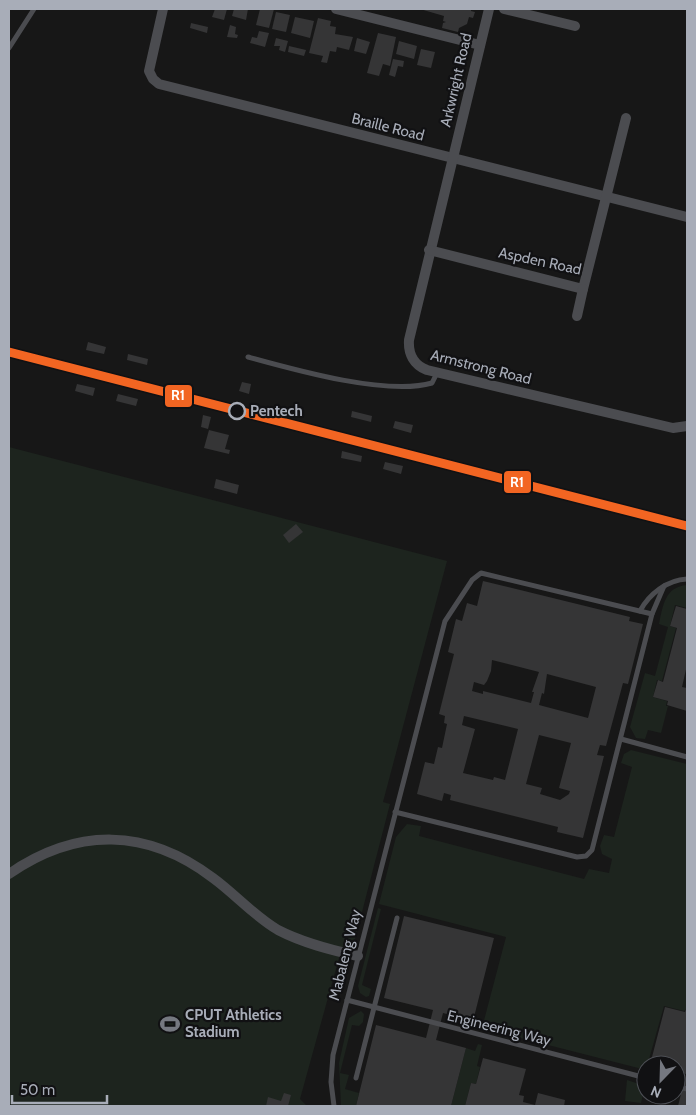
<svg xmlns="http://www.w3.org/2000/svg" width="696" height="1115" font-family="Cabin,sans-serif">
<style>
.green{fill:#1d241e}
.building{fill:#353536;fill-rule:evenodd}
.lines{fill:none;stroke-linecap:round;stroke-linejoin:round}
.service{stroke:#4b4c50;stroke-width:5}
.minor{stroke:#4b4c50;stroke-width:10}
.rail-1-casing{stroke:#111113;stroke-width:12}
.rail-1{stroke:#f26522;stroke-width:9}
.stop-dot{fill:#111113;stroke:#a8adb8;stroke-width:2.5}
.labels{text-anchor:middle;stroke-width:4.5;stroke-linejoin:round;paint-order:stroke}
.street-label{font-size:15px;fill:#a8adb8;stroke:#111113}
.stop-label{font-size:15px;font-weight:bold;fill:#a8adb8;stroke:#111113;text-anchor:start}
.poi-label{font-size:15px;font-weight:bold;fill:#a8adb8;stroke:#111113;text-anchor:start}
.line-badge{stroke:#111113;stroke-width:2}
.badge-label{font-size:14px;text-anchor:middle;font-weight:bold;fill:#fff}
</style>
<rect width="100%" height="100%" fill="#171717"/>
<!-- green -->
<g class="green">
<path d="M9,447L447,561L383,802L390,804L355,939L349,945L342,947L300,1099L307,1106H9Z"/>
<path d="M687,585V608L675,605L670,626L676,628L662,681L657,680L653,697L667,701L666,706H668L661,733L648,730L645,739L636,738L630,727L645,673L655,676L668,627L659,624C663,605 665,587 687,585Z"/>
<path d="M631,750L687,764V1008L684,1011L664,1006L646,1070L482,1028L506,937L379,904L396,837L407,824L421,826L419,836L584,879L589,869L609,873L612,859L602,854L600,846L604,835L614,837L632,767L621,763L624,754Z"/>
<path d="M378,908L381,909L362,985L371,989L369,996L366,997L360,993L358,986Z"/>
<path d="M361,1011L364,1014L363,1022L359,1026L352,1025L340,1073L349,1075L345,1089L359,1093L356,1106H341L339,1063L349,1018Z"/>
<path d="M478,1044L482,1045L477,1066L480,1067L476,1084L471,1083L465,1106H451L466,1048L475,1051Z"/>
<path d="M627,1080L645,1086L641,1103L625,1101Z"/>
</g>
<!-- building -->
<g class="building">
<path d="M215,9H227L224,20L212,17Z"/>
<path d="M234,9H248L246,20L232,16Z"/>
<path d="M260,9H274L269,28L256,25Z"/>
<path d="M420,9H471V11L475,12L473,18L469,17L467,24L459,28L458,32L442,28L443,23L446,22L443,21L444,16Z"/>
<path d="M276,12L290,15L286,32L272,29Z"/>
<path d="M295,17L314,21L310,38L291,33Z"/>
<path d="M318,18L331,21L330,26L336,27L335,34L353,37L349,50L337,47L336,52L330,51L327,63L321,62L323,56L309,53Z"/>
<path d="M191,23L208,27L207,33L190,28Z"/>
<path d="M230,25L236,27L235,34L238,35L237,38L227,37Z"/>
<path d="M259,31L269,33L265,47L250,43L252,37L257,38Z"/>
<path d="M378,33L396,37L390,66L383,64L379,76L367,73Z"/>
<path d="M276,38L288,41L285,52L279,50L280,46H274Z"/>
<path d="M357,38L370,42L366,54L354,51Z"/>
<path d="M399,41L417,46L414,59L396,54Z"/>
<path d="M289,46L306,50L304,56L288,52Z"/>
<path d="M421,49L435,52L431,68L417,65Z"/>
<path d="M393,59L404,61L403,67L398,66L395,77L389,75Z"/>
<path d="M88,342L106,347L104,354L86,350Z"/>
<path d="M128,354L148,359L147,365L127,360Z"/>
<path d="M242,382L251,384L249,394L239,391Z"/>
<path d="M77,384L95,388L93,396L75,391Z"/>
<path d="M118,394L138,399L136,406L116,401Z"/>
<path d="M352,411L372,416L371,422L351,417Z"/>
<path d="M203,415L211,417L208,429L201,427Z"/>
<path d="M395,421L413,425L411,433L393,428Z"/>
<path d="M209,430L229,435L225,449L230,450L229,454L204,448Z"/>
<path d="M342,451L362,456L361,462L341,458Z"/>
<path d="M385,462L403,466L401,474L383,469Z"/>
<path d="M216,479L239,485L237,494L214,488Z"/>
<path d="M296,524L303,532L289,543L283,535Z"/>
<path d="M483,581L630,617L629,621L643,624L628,684L623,683L606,746L600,745L597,755L604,756L583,838L557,832L558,827L450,800L451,795L444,793L442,801L417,794L425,762L434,764L438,747L442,748L447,724L444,723L445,716L439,714L454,654L448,652L456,619L462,621L467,603L477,606ZM492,660L539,672L532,692H534L531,703L483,691V694L472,691L474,682L484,685L487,681L491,671ZM547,674L596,687L588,718L539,705L542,693L544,694ZM464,716L518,729L505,780L494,777L493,780L463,773L475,729L462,725ZM539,735L571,743L559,788L570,791L569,794L560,800L540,794L542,788L526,784Z"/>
<path d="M676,606L687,609V665L682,687L687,688V711L667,705L668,701L653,697L658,680L663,682L677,628L670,626Z"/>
<path d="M404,916L494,938L473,1021L443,1013L436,1040L466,1048L451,1106H356L376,1025L426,1038L433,1010L384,998Z"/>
<path d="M687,1006V1105L678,1106L686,1074L679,1072L681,1065L652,1057L665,1007L685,1012Z"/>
<path d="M483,1058L526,1069L519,1095L524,1096L523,1102L535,1105L538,1093L565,1100L564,1106H465L471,1083L476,1084Z"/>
<path d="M284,1093L291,1095L288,1106H266L268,1097L281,1101Z"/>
</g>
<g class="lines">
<!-- service -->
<g class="service">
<path d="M9,48L34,9"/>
<path d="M248,357C295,370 387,396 432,383L437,373"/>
<path d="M640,611C649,594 667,580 687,579"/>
<path d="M621,739L687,757"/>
<path d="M395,812L577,857L586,856L592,850L652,614L664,586"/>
<path d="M347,1000L646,1078"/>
<path d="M356,1078L397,918"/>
<path d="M676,1086L687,1089"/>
<path d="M334,1106L331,1082L333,1055L445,621L472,580L481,573L652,614"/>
</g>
<!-- minor -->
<g class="minor">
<path d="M163,9L149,71L153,79L159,84L687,217"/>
<path d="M336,9L480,45"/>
<path d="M489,9L409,340C408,354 414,365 427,370L673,428L687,426"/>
<path d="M504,9L575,26"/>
<path d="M429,250L583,289L626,118"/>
<path d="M577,316L583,289"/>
<path d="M9,874C77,827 147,828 213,878C235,894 254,916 278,930C303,943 331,950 358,956"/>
</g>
<defs>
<path id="rail-1" d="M9,352L687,526"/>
</defs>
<!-- rail-1 casing -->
<use href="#rail-1" class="rail-1-casing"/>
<!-- rail-1 -->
<use href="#rail-1" class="rail-1"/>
</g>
<!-- icons -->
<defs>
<symbol id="stadium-bare" viewBox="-9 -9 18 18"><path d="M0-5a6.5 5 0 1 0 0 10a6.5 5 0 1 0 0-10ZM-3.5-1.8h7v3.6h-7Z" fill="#757880" stroke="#111113" stroke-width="2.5" paint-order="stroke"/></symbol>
</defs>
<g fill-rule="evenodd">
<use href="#stadium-bare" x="156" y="1010" width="28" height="28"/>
</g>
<!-- markers -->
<circle class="stop-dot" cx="237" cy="411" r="8"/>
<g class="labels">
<!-- street labels -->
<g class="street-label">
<text transform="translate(456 80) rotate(-77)" y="5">Arkwright Road</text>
<text transform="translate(388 127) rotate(14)" y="5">Braille Road</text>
<text transform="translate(540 261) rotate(12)" y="5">Aspden Road</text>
<text transform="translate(481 367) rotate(14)" y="5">Armstrong Road</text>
<text transform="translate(345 955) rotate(-76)" y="5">Mabaleng Way</text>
<text transform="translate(499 1028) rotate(14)" y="5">Engineering Way</text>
</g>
<!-- stop labels -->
<g class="stop-label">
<text x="250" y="416">Pentech</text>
</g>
<!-- poi labels -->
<g class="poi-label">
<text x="185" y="1020">CPUT Athletics<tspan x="185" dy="17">Stadium</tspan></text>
</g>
</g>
<g class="line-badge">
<rect x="164" y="384" width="29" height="24" rx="5" fill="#f26522"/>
<rect x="503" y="470" width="29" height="24" rx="5" fill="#f26522"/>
</g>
<g class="badge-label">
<text x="178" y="400">R1</text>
<text x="517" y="487">R1</text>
</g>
<!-- border -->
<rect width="696" height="1115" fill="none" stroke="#a8adb8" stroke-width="20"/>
<!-- north arrow -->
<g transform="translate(661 1080) rotate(203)"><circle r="24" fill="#111113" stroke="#4d4f55"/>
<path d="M0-4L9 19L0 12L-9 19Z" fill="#757880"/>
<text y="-8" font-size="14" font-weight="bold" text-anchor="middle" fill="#a8adb8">N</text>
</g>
<!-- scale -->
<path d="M12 1095v8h95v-8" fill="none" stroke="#a8adb8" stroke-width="2.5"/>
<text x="20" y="1095" font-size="15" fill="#a8adb8" stroke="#111113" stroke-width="4" paint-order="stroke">50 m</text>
</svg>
